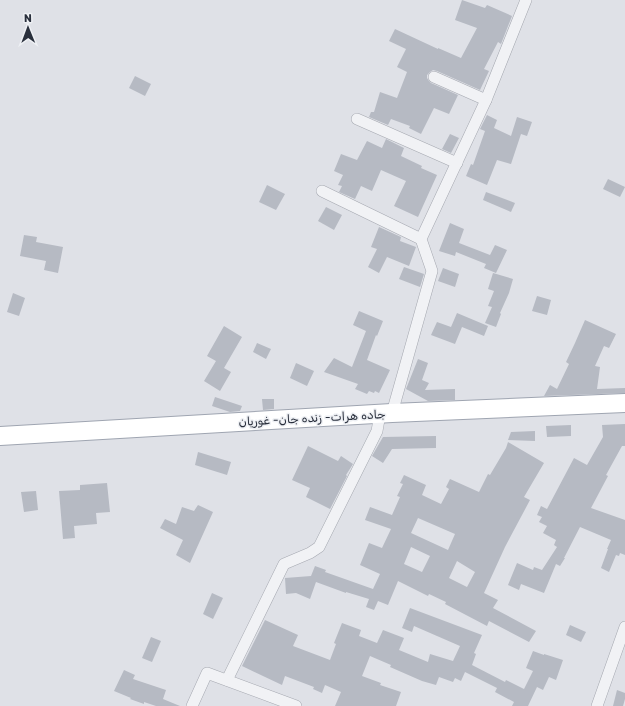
<svg xmlns="http://www.w3.org/2000/svg" width="625" height="706" font-family="Rubik,Vazirmatn,sans-serif">
<style>
.building{fill:#b6bac3;fill-rule:evenodd}
.lines{fill:none;stroke-linecap:round;stroke-linejoin:round}
.minor-casing{stroke:#a5a8b0;stroke-width:12}
.primary-casing{stroke:#9fa5b1;stroke-width:20}
.minor{stroke:#f1f2f5;stroke-width:11}
.primary{stroke:#fff;stroke-width:18}
.labels{text-anchor:middle;stroke-width:3;stroke-linejoin:round;paint-order:stroke}
.street-label{font-size:12px;fill:#292f3c;stroke:#eef0f4}
</style>
<rect width="100%" height="100%" fill="#dfe1e7"/>
<!-- building -->
<g class="building">
<path d="M462,0L485,8L487,5L512,16L501,44L498,42L484,69L489,71L480,90L437,71L433,70L430,72L427,75V78L429,81L431,83L458,95L449,114L434,108L421,134L409,128L410,126L391,119L388,125L369,117L371,112H374L380,92L397,98L407,72L397,67L406,49L389,41L395,29L438,49V48L461,58L477,28L455,20Z"/>
<path d="M135,76L151,84L145,96L129,88Z"/>
<path d="M487,115L497,120L494,128L511,136L517,117L532,122L527,136L521,134L511,164L497,160L487,185L466,176L471,164L473,165L485,131L480,129Z"/>
<path d="M450,134L459,138L451,153L442,149Z"/>
<path d="M386,139L404,148L401,156L422,166L421,168L437,175L418,217L394,206L406,181L381,170L372,191L361,186L355,199L339,192L342,186L338,185L343,175L334,171L341,154L357,160L367,141L382,148Z"/>
<path d="M608,179L625,187L620,197L603,189Z"/>
<path d="M267,185L285,194L276,210L259,202Z"/>
<path d="M486,192L515,203L511,212L483,200Z"/>
<path d="M326,207L342,215L334,230L318,221Z"/>
<path d="M450,223L464,229L459,243L490,255L495,245L507,250L496,273L484,268L486,264L456,252L455,256L439,251Z"/>
<path d="M379,227L401,237L400,241L416,247L409,266L387,257L379,273L368,267L377,249L371,247Z"/>
<path d="M24,235L37,237L36,242L63,247L58,273L44,270L46,261L20,256Z"/>
<path d="M404,267L424,274L420,287L399,279Z"/>
<path d="M443,268L459,274L455,287L438,281Z"/>
<path d="M493,273L513,279L509,293L500,313L501,314L496,327L485,323L492,307L488,306L494,291L488,289Z"/>
<path d="M13,293L25,298L19,316L7,312Z"/>
<path d="M537,296L551,300L547,315L532,311Z"/>
<path d="M359,311L383,321L377,336L376,335L367,360L390,370L379,393L375,391L374,393L369,391L367,394L355,389L358,384L324,372L334,358L352,367L366,331L353,325Z"/>
<path d="M457,313L488,326L484,336L462,327L455,344L431,335L437,322L451,327Z"/>
<path d="M585,320L616,334L609,348L604,346L595,366L600,367L597,389L625,388V393L544,396L550,385L557,389L569,364L566,362L575,343Z"/>
<path d="M224,326L242,337L224,368L231,372L220,391L204,381L216,361L207,356Z"/>
<path d="M257,343L271,349L266,359L253,352Z"/>
<path d="M418,359L428,363L422,380L429,383L425,390L455,389V400L428,401L406,389Z"/>
<path d="M296,363L314,371L307,386L290,378Z"/>
<path d="M215,397L242,406L240,411L230,412L212,406Z"/>
<path d="M262,399H274V409L263,410Z"/>
<path d="M625,424V446H622L606,475L608,476L591,508L625,520V555L620,553L619,556L616,555L609,572L601,568L608,549H607L611,540L580,527L564,558H565L560,566L556,564L544,593L521,584L519,590L508,585L517,563L533,570L534,567L542,570L557,547L554,545L556,540L543,533L547,526L539,522L542,517L537,515L541,506L547,509L574,458L587,465L603,437L602,425Z"/>
<path d="M571,425V436L547,437L546,426Z"/>
<path d="M535,431V441L508,440L511,432Z"/>
<path d="M436,436V448L392,449L383,463L372,456L383,437Z"/>
<path d="M508,442L544,463L524,497L530,500L505,547L484,593L498,600L493,608L536,631L529,642L489,621L487,626L445,604L446,602L429,594L428,596L398,581L388,605L378,601L374,610L366,607L369,599L346,592V593L316,582L310,599L296,593L286,594L285,578L311,576L315,566L326,570L325,572L373,589L380,574L360,565L369,543L382,548L391,529L365,520L370,507L392,515L400,497L397,496L403,484L400,483L404,475L426,485L422,495L441,504L449,489L446,487L450,479L479,492L488,474L490,475L506,448ZM418,518L455,534L448,550L411,533ZM411,547L430,556L422,572L404,564ZM457,561L475,572L467,587L449,578Z"/>
<path d="M308,446L338,461L341,456L353,464L346,475L347,476L330,509L306,497L310,488L292,480Z"/>
<path d="M198,452L231,462L227,475L195,465Z"/>
<path d="M107,483L110,512L96,513L97,524L74,526L75,538L63,539L59,491L80,490V485Z"/>
<path d="M36,491L38,510L24,512L21,492Z"/>
<path d="M198,505L213,512L190,563L176,555L183,540L160,528L165,519L176,524L182,507L194,511Z"/>
<path d="M212,593L223,598L213,619L203,614Z"/>
<path d="M410,608L482,635L474,653L476,654L472,665L505,682L506,680L524,689L533,671L526,668L533,651L544,655V654L563,660L556,680L549,677L543,690L537,687L528,706H512L514,702L495,692L497,688L465,672L461,681L455,678L453,682L439,677L436,685L422,681L390,667L391,665L370,656L362,676L381,683L380,685L401,692L396,706H335L341,692L325,685L322,693L313,689L314,687L285,676L282,685L242,666L265,620L298,635L293,646L330,660L336,644L334,643L342,623L361,630L359,636L377,643L383,630L404,638L399,650L428,662L430,654L453,661L460,646L414,626L412,632L402,628Z"/>
<path d="M570,625L586,632L581,642L566,635Z"/>
<path d="M151,637L161,641L152,662L142,658Z"/>
<path d="M124,670L135,675L133,679L166,690L163,699L180,706H156L144,702V704L130,699L131,698L114,691Z"/>
<path d="M617,690L625,693V699L623,706H613Z"/>
</g>
<g class="lines">
<defs>
<g id="minor">
<path d="M434,77L486,100"/>
<path d="M357,119L457,163"/>
<path d="M322,191L421,239"/>
<path d="M392,413L432,271L421,239L486,100L526,0"/>
<path d="M227,680L284,564L310,553L319,547L377,431L380,414"/>
<path d="M192,706L207,673L296,706"/>
<path d="M597,706L625,627"/>
</g>
<path id="primary" d="M0,436L392,413L625,403"/>
</defs>
<!-- minor casing -->
<use href="#minor" class="minor-casing"/>
<!-- primary casing -->
<use href="#primary" class="primary-casing"/>
<!-- minor -->
<use href="#minor" class="minor"/>
<!-- primary -->
<use href="#primary" class="primary"/>
</g>
<g class="labels">
<!-- street labels -->
<g class="street-label">
<text transform="translate(312 418) rotate(-3)" y="4">جاده هرات- زنده جان- غوریان</text>
</g>
</g>
<!-- north arrow -->
<g transform="translate(28 28) rotate(359)" stroke="#eef0f4" stroke-width="3" paint-order="stroke">
<path d="M0-3L7 15L0 10L-7 15Z" fill="#292f3c"/>
<text y="-6" font-size="11" font-weight="bold" text-anchor="middle" fill="#292f3c">N</text>
</g>
</svg>
